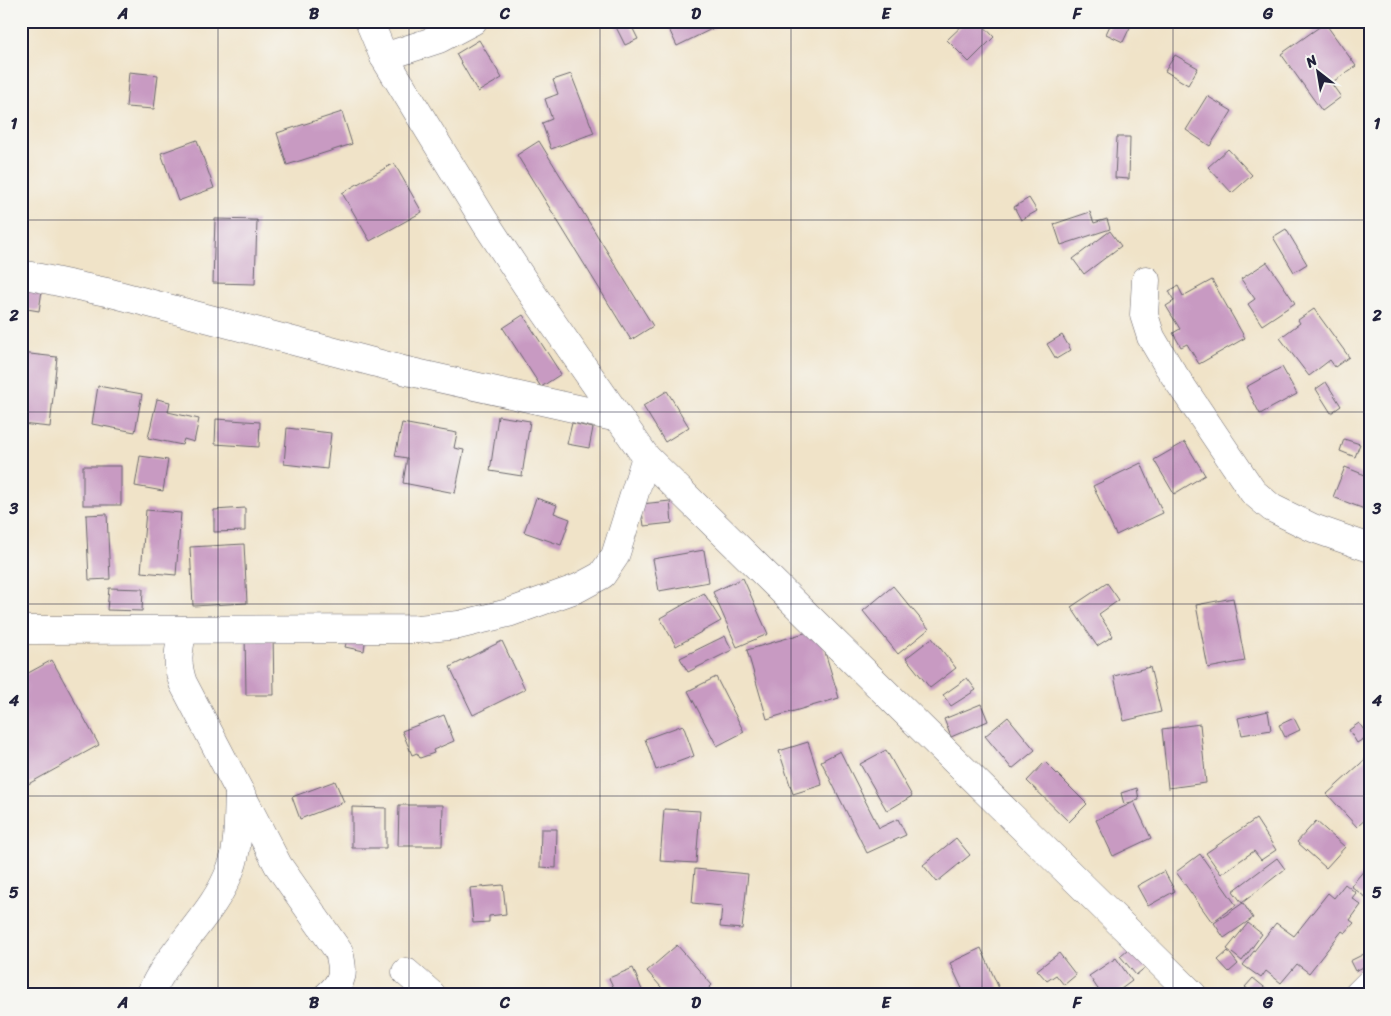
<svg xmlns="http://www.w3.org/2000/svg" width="1391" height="1016" font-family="Sriracha,sans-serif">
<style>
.building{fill:#c89ac2}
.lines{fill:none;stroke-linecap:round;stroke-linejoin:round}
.minor-casing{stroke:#6a666c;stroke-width:29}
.minor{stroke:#fff;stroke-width:28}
.grid{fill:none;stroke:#22223b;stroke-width:1;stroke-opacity:0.55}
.neatline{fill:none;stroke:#22223b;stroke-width:2}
.grid-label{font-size:16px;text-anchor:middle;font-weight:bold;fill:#22223b}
</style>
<rect width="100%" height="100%" fill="#f6f6f2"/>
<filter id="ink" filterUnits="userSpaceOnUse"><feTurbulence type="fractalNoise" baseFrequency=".02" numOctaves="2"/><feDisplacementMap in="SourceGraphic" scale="10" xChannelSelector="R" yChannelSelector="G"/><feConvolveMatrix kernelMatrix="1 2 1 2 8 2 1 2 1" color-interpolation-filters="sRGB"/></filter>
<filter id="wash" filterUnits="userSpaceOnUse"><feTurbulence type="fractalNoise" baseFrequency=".0096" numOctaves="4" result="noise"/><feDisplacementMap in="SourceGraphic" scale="20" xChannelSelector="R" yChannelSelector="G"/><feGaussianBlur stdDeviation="1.12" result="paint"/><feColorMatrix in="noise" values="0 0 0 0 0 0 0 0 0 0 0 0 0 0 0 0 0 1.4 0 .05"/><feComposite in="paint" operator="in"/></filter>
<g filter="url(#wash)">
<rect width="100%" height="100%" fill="#f0e3c8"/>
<g id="blocks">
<!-- building -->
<g class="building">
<path d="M613,21H629L638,39L625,45Z"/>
<path d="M670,21H728L677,46L666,23Z"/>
<path d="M967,21H979L994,37L969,62L947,40Z"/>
<path d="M1112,21H1133L1123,42L1106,34Z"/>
<path d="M1325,23L1356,66L1331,83L1341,97L1322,111L1281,54Z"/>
<path d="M479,40L502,78L478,92L456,54Z"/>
<path d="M1175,55L1198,68L1188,85L1165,71Z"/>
<path d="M129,72L158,75L154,109L126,107Z"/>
<path d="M571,74L594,133L551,149L542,123L552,119L545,99L558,94L553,80Z"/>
<path d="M1207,96L1232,111L1210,146L1186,130Z"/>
<path d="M342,112L352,144L287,165L277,133Z"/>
<path d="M1117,137H1130L1129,179L1115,178Z"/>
<path d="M197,140L214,188L178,201L161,153Z"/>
<path d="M539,141L653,326L631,340L517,155Z"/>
<path d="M1228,149L1252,175L1232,193L1208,167Z"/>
<path d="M394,163L422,212L370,241L342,193Z"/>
<path d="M1029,198L1037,211L1021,220L1014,207Z"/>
<path d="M1090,212L1094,223L1107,219L1110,229L1061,245L1054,224Z"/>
<path d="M215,219L257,220L255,284L213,283Z"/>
<path d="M1286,229L1307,264L1294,272L1273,237Z"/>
<path d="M1110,231L1121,246L1084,274L1073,259Z"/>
<path d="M1267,262L1295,303L1262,325L1248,304L1255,299L1241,279Z"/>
<path d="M1212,280L1245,338L1199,364L1187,344L1181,347L1173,333L1180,329L1166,306L1174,301L1169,291L1178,286L1183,296Z"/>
<path d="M21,286L42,290L39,311L21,308Z"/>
<path d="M1314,309L1349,357L1335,367L1330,360L1309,376L1280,338L1300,323L1298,320Z"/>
<path d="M523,315L561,374L541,387L503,328Z"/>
<path d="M1062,335L1071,350L1056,359L1047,344Z"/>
<path d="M21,353L57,357L50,427L21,424Z"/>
<path d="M1282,367L1297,394L1260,414L1246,387Z"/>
<path d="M1326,382L1341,406L1331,413L1316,389Z"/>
<path d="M98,386L142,394L135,432L92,424Z"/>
<path d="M667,391L689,427L665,442L643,406Z"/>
<path d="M157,399L170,402L168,412L199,419L194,442L184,439L182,445L148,438Z"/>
<path d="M498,416L530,421L522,476L490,471Z"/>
<path d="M216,419L260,422L259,447L215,444Z"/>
<path d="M402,423L457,433L454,448L464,450L455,493L403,483L407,458L395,456Z"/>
<path d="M572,423L593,428L589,448L567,444Z"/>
<path d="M287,428L331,433L327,469L284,464Z"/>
<path d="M1344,439L1360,444L1355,457L1340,451Z"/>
<path d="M1185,442L1205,475L1174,494L1154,460Z"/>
<path d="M140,456L168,460L163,491L135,486Z"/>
<path d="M1141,463L1163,513L1116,535L1093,486Z"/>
<rect x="83" y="466" width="38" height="39"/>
<path d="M1345,467L1370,477V503L1367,510L1333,497Z"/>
<path d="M536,498L557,505L554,513L570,519L561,545L524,532Z"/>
<path d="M670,501L672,523L644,526L641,504Z"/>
<path d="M245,508V531L214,532V510Z"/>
<path d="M146,510L181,513L176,575L141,572Z"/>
<path d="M107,514L110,579L89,580L86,515Z"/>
<path d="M244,544L247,603L193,606L190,547Z"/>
<path d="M704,550L709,582L659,591L653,559Z"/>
<path d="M743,578L768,634L737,647L713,592Z"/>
<path d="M1107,583L1119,600L1099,614L1113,636L1097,646L1071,607Z"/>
<path d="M893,586L929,629L898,654L863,611Z"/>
<path d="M109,588L143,589L142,611L107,610Z"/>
<path d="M704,593L721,621L676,646L660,618Z"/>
<path d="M1233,598L1245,661L1208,668L1196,605Z"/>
<path d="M818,629L839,698L767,719L747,650Z"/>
<path d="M273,633L274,695H246L245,634Z"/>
<path d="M725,636L732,650L688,672L680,658Z"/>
<path d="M932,638L956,668L930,688L906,658Z"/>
<path d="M347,640L365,643L364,651L345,647Z"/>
<path d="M502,641L525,689L473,715L450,667Z"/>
<path d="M52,660L99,745L21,788V677Z"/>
<path d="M1150,667L1161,712L1124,721L1114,676Z"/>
<path d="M716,677L744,732L717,746L688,691Z"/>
<path d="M967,678L976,690L951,706L943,695Z"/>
<path d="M981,704L988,721L951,737L944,719Z"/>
<path d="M1268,711L1271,730L1242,735L1238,718Z"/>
<path d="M444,715L454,741L433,750L434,753L420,758L417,753L412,755L402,731Z"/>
<path d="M1008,717L1035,750L1012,769L985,736Z"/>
<path d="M1294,718L1300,730L1285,737L1279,725Z"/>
<path d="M1359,723L1368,736L1357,743L1349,730Z"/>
<path d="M1200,724L1206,783L1168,788L1162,729Z"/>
<path d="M683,725L694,756L656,770L645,739Z"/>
<path d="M808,742L822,785L793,794L779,751Z"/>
<path d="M886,750L912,796L887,811L860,764Z"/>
<path d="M840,751L879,828L898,819L906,835L867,853L821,761Z"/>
<path d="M1370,755V815L1357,827L1327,794Z"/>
<path d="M1045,762L1087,804L1069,822L1027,781Z"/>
<path d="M335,781L344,802L300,819L292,797Z"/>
<path d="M1137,788L1139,800L1124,804L1121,793Z"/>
<path d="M1134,802L1151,838L1113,856L1096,820Z"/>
<path d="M399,805H443L442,846H398Z"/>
<path d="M352,807L386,808V848H352Z"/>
<path d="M664,809L700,811L696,863L660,861Z"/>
<path d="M1256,819L1276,850L1261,860L1254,851L1221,874L1206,853Z"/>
<path d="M1316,821L1345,847L1326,868L1297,842Z"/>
<path d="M541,829H557L556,868L540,867Z"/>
<path d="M956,838L970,855L937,882L923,865Z"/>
<path d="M1200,854L1236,905L1212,922L1176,872Z"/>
<path d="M1277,858L1285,869L1242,903L1233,891Z"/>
<path d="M1370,863V901L1351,886Z"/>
<path d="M695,869L748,874L742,929L720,927L722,906L692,903Z"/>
<path d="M1164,871L1175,891L1148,906L1137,886Z"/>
<path d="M1345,884L1356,893L1352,898L1361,905L1350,920L1354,923L1345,933L1342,931L1309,973L1297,964L1281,983L1266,971L1261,978L1243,965L1276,923L1294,936L1328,893L1334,898Z"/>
<path d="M503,885L506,914L489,916V922L473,923L470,888Z"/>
<path d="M1243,903L1253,918L1224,938L1214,923Z"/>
<path d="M1248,923L1262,934L1242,961L1227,949Z"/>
<path d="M1136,942L1152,962L1136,975L1120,956Z"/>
<path d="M677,945L712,985L702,995H668L647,971Z"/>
<path d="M981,948L1002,995H965L950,963Z"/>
<path d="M1228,951L1238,964L1229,972L1218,960Z"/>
<path d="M1370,951V964L1355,971L1350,961Z"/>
<path d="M1059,953L1076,975L1064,985L1056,975L1047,981L1037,970Z"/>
<path d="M1116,958L1132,981L1113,995H1102L1089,976Z"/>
<path d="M633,968L644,995H617L609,978Z"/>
<path d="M1253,978L1274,995H1255L1245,987Z"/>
</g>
</g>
</g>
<g filter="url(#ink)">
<use href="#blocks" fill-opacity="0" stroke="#6a666c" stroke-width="1"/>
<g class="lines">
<defs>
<g id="minor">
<path d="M369,21L384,57L485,222L527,286L646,457L1193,995"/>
<path d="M384,57L439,39L473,21"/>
<path d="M21,274L111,293L407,371L618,418"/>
<path d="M1146,280L1144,315L1151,337L1168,366L1253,492L1272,508L1313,528L1370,548"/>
<path d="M21,630L418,629L459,625L508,613L578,588L602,575L615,556L646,457"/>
<path d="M183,630C178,651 176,663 183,683L278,865L339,952C344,971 344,982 328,995"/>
<path d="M406,972L432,995"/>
<path d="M150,995C170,948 214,916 231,868C239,848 238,814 239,791"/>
<path d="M1358,995L1370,983"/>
</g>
</defs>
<!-- minor casing -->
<use href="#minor" class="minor-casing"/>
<!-- minor -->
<use href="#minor" class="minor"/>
</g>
</g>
<!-- grid -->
<path class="grid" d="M218,21V995M409,21V995M600,21V995M791,21V995M982,21V995M1173,21V995M21,220H1370M21,412H1370M21,604H1370M21,796H1370"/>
<!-- margin -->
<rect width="1391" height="1016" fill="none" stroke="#f6f6f2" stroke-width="55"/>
<!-- north arrow -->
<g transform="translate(1318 72) rotate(329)" stroke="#f6f6f2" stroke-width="4" paint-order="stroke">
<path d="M0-4L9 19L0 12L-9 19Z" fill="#22223b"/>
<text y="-8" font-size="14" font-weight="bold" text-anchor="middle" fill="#22223b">N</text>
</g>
<rect x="28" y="28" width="1336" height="960" class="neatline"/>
<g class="grid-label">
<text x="123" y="19">A</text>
<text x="314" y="19">B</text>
<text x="505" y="19">C</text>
<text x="696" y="19">D</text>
<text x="886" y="19">E</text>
<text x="1077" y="19">F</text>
<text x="1268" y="19">G</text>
<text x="14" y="129">1</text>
<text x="1377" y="129">1</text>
<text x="14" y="321">2</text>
<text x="1377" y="321">2</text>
<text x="14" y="514">3</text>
<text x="1377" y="514">3</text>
<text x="14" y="706">4</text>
<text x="1377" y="706">4</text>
<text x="14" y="898">5</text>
<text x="1377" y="898">5</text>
<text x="123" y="1008">A</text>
<text x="314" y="1008">B</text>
<text x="505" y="1008">C</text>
<text x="696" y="1008">D</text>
<text x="886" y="1008">E</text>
<text x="1077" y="1008">F</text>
<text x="1268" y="1008">G</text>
</g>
</svg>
